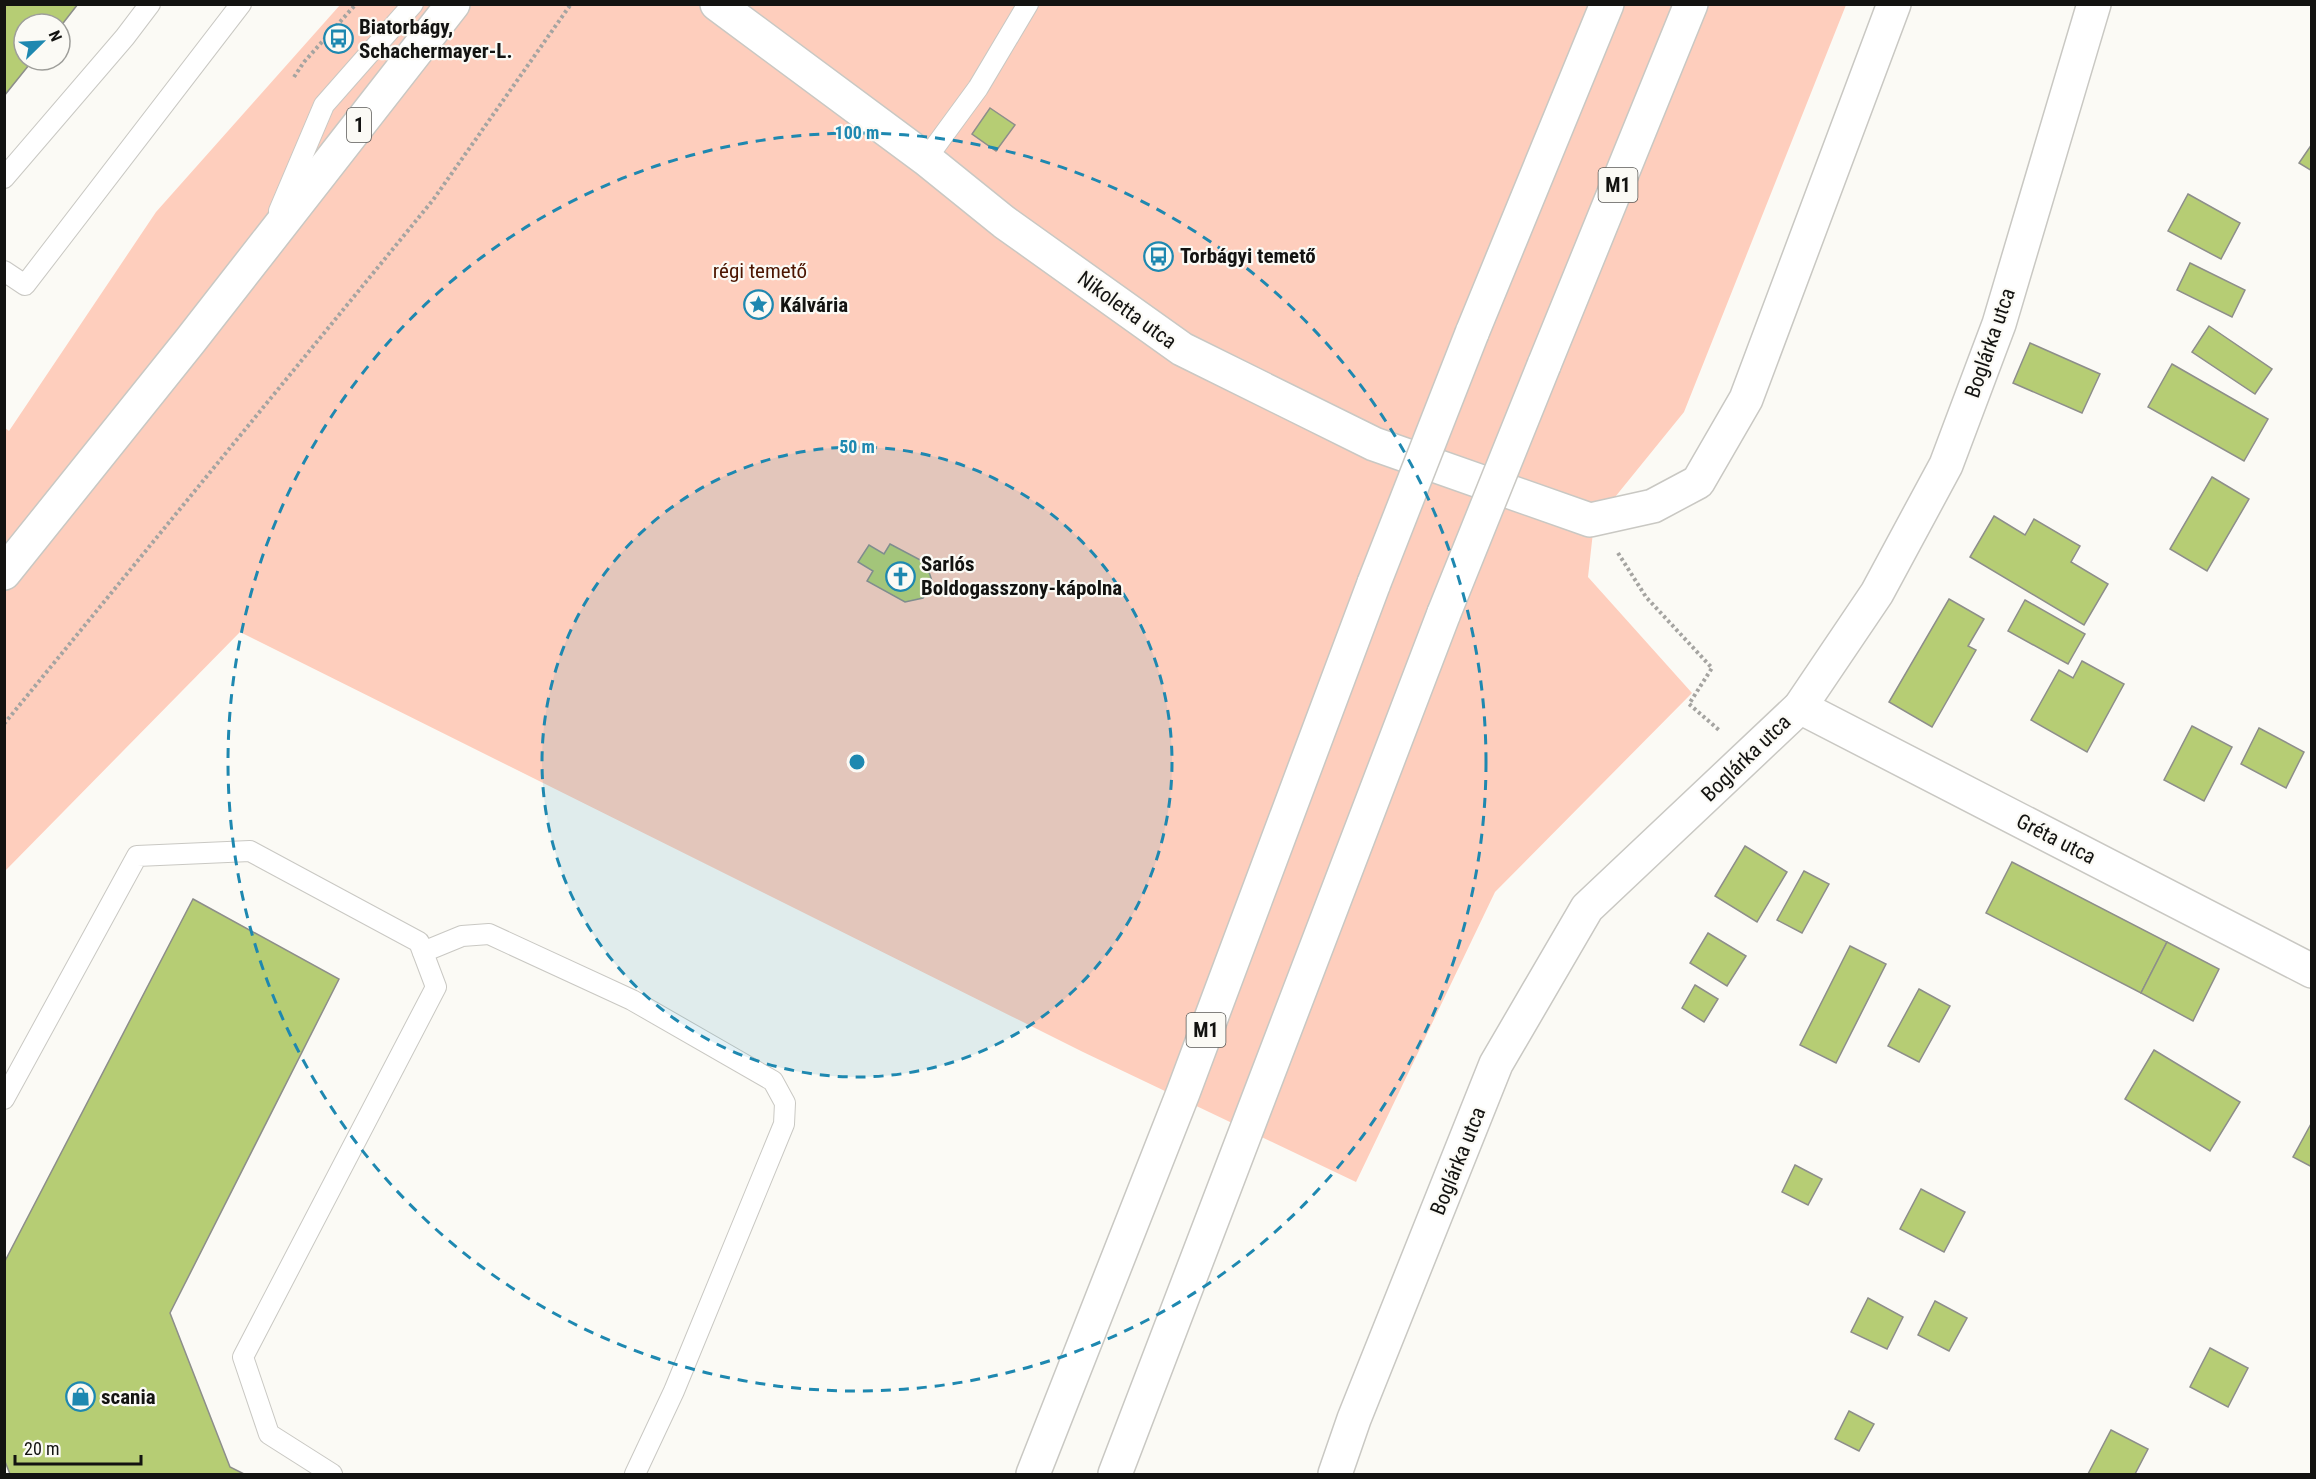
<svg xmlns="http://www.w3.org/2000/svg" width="2316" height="1479" font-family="'Roboto Condensed',sans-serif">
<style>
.green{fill:#fecebd}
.building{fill:#b6cd74;stroke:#8d8e8a;stroke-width:1.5}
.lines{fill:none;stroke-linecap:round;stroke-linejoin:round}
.service-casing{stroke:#c9c8c3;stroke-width:22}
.minor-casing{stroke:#c9c8c3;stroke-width:36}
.primary-casing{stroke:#c9c8c3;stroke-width:36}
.motorway-casing{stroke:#c9c8c3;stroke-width:36}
.path{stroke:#a5a4a1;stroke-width:4;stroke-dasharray:3 3;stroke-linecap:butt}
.service{stroke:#fff;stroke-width:20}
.minor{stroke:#fff;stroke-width:33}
.primary{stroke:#fff;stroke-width:33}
.motorway{stroke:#fff;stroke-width:33}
.motorway-bridge-casing{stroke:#c9c8c3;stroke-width:36;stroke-linecap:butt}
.motorway-bridge{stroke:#fff;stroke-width:33}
.ring{fill:none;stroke:#1e88b0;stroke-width:3;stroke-dasharray:10 8}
.labels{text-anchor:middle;stroke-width:4.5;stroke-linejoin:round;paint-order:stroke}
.shield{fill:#fbfaf5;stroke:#595855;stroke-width:1.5}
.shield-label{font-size:20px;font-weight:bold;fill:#131311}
.poi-label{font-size:21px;font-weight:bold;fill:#131311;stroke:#fbfaf5;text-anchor:start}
.park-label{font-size:21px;fill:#4c1500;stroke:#fbfaf5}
.street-label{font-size:21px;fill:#131311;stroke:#fbfaf5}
.centre{fill:#1e88b0;stroke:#fbfaf5;stroke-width:3}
.ring-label{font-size:18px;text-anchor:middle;font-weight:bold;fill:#1e88b0;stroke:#fbfaf5;stroke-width:4.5;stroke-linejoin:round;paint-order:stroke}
</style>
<rect width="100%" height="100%" fill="#fbfaf5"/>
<!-- green -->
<path class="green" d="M340,5H1846L1684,412L1594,523L1588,577L1692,693L1495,892L1356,1182L1083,1052L240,632L5,871V428L9,431L156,212Z"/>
<!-- building -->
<g class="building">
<path d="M4,4H78L60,27V24H24V60H33L4,96Z"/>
<path d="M990,108L1015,125L996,151L972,134Z"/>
<path d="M2312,144V171L2299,163Z"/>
<path d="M2188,194L2240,223L2221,259L2168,231Z"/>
<path d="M2190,263L2245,290L2232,317L2177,290Z"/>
<path d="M2209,326L2272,369L2255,394L2192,352Z"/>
<path d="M2030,343L2100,374L2082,413L2013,383Z"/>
<path d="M2172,364L2268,419L2244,461L2148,407Z"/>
<path d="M2212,477L2249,499L2207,571L2170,549Z"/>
<path d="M1994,516L2025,535L2034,519L2080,546L2071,562L2108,584L2084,625L1970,557Z"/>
<path d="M890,544L926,563L933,584L923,598L905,602L867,581L873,571L858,562L869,545L884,554Z"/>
<path d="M1949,599L1984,619L1968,646L1976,650L1932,727L1889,702Z"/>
<path d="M2025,600L2085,634L2068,664L2008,631Z"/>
<path d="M2082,661L2124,684L2087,752L2031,720L2059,670L2073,678Z"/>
<path d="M2192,726L2232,747L2204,801L2164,780Z"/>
<path d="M2259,728L2304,752L2286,788L2241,764Z"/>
<path d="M1745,846L1787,872L1757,922L1715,896Z"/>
<path d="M2012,862L2167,942L2141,993L1986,913Z"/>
<path d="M1804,871L1829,884L1802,933L1777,920Z"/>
<path d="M193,899L339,979L170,1313L230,1467L244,1474H10L4,1459V1263Z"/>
<path d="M1708,933L1746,956L1727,986L1690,963Z"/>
<path d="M2167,942L2219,969L2193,1021L2141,993Z"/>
<path d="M1850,946L1886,964L1836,1063L1800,1045Z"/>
<path d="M1695,985L1718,999L1704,1022L1682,1008Z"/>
<path d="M1919,989L1950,1006L1919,1062L1888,1046Z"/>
<path d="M2154,1050L2240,1102L2210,1151L2125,1099Z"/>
<path d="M2312,1122V1167L2293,1157Z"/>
<path d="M1795,1165L1822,1179L1808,1205L1782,1192Z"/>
<path d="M1921,1189L1965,1212L1944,1252L1900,1229Z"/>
<path d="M1868,1298L1903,1317L1887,1349L1851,1332Z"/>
<path d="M1935,1301L1967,1318L1949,1351L1918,1335Z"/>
<path d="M2210,1348L2248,1368L2228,1407L2190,1387Z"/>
<path d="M1849,1411L1874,1424L1859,1451L1835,1439Z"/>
<path d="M2111,1430L2148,1449L2135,1474H2088Z"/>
</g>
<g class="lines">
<defs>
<g id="service">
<path d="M926,159L978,88L1028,4"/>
<path d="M4,178L125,37L150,4"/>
<path d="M279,211L324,105L413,4"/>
<path d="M4,271L25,285L241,4"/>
<path d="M423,952L462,936L489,934L632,1000L773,1081L785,1103L784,1124L674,1391L635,1474"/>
<path d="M4,1099L137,856L250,851L419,942L436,987L243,1357L269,1434L332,1474"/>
</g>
<g id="minor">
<path d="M717,4L926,159L1004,222L1182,349L1374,444L1590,520L1653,506L1698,482L1746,399L1894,4"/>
<path d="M1800,707L2312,971"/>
<path d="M1335,1474L1354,1419L1496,1064L1587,908L1800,707L1877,593L1946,465L1999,324L2094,4"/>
</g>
<path id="primary" d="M4,573L190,341L453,4"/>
<g id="motorway">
<path d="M1472,333L1607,4"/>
<path d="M1544,365L1691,4"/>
<path d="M1033,1474L1183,1093L1374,583"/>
<path d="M1115,1474L1444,613"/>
</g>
</defs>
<!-- service casing -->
<use href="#service" class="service-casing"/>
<!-- minor casing -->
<use href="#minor" class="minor-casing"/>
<!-- primary casing -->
<use href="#primary" class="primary-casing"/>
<!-- motorway casing -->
<use href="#motorway" class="motorway-casing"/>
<!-- path -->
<g class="path">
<path d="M294,77L304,62L356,4"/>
<path d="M1618,553L1646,597L1712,668L1689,704L1719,730"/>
<path d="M4,724L433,200L571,4"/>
</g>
<!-- service -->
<use href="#service" class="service"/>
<!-- minor -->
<use href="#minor" class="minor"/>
<!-- primary -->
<use href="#primary" class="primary"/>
<!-- motorway -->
<use href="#motorway" class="motorway"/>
<defs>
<g id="motorway-bridge">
<path d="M1374,583L1472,333"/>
<path d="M1444,613L1544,365"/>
</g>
</defs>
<!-- motorway-bridge casing -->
<use href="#motorway-bridge" class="motorway-bridge-casing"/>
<!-- motorway-bridge -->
<use href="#motorway-bridge" class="motorway-bridge"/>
</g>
<!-- distance rings -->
<circle cx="857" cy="762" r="315" fill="#1e88b0" fill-opacity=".12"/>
<g class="ring">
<circle cx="857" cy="762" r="315"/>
<circle cx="857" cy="762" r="629"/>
</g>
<!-- icons -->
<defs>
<symbol id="bus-ring" viewBox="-11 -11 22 22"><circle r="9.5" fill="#fbfaf5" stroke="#1e88b0" stroke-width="1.5"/><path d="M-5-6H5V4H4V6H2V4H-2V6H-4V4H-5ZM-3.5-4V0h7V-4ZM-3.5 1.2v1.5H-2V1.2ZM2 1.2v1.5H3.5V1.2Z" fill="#1e88b0"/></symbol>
<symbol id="sight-ring" viewBox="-11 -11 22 22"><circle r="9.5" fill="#fbfaf5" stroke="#1e88b0" stroke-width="1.5"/><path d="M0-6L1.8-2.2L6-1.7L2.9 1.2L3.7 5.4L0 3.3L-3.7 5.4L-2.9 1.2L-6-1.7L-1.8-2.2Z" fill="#1e88b0"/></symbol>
<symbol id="church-ring" viewBox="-11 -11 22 22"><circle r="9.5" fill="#fbfaf5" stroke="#1e88b0" stroke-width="1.5"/><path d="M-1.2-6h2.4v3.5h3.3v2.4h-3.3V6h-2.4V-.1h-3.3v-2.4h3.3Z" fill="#1e88b0"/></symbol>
<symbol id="shop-ring" viewBox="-11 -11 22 22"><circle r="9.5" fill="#fbfaf5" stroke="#1e88b0" stroke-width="1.5"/><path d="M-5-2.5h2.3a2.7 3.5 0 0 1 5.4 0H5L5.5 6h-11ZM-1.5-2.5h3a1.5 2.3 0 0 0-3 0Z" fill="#1e88b0"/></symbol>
</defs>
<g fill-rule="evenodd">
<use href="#bus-ring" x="322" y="22" width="33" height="33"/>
<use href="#bus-ring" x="1142" y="240" width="33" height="33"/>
<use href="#sight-ring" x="742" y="288" width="33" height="33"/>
<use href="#church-ring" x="884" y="560" width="33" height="33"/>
<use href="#shop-ring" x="64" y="1380" width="33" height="33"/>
</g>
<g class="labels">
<!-- shield labels -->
<g class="shield">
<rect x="347" y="108" width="24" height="34" rx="4.5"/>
<rect x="1598.5" y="168" width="39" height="34" rx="4.5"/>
<rect x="1186.5" y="1013" width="39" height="34" rx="4.5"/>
</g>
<g class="shield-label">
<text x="359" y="132">1</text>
<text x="1618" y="192">M1</text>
<text x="1206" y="1037">M1</text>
</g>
<!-- poi labels -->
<g class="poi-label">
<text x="359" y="34">Biatorbágy,<tspan x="359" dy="24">Schachermayer-L.</tspan></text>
<text x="1180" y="263">Torbágyi temető</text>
<text x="780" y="312">Kálvária</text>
<text x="921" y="571">Sarlós<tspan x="921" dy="24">Boldogasszony-kápolna</tspan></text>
<text x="101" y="1404">scania</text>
</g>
<!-- park labels -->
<g class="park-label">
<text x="760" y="278">régi temető</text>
</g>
<!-- street labels -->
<g class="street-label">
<text transform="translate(1127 310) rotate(36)" y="7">Nikoletta utca</text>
<text transform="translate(1990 343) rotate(-71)" y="7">Boglárka utca</text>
<text transform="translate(1746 758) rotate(-44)" y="7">Boglárka utca</text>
<text transform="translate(2056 839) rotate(27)" y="7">Gréta utca</text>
<text transform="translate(1458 1161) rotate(-68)" y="7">Boglárka utca</text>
</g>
</g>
<circle cx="857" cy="762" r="9" class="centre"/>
<g class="ring-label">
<text x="857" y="139">100 m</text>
<text x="857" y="453">50 m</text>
</g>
<!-- border -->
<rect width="2316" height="1479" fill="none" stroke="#131311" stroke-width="12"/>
<!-- north arrow -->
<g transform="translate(42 42) rotate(66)"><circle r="28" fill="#fbfaf5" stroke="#9e9e9a" stroke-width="1.5"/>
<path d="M0-4.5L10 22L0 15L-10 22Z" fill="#1e88b0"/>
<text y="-9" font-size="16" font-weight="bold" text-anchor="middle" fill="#131311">N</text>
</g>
<!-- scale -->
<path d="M15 1455v9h126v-9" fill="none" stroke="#131311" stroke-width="3"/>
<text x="24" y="1455" font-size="18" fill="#131311" stroke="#fbfaf5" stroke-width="4.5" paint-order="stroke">20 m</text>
</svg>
